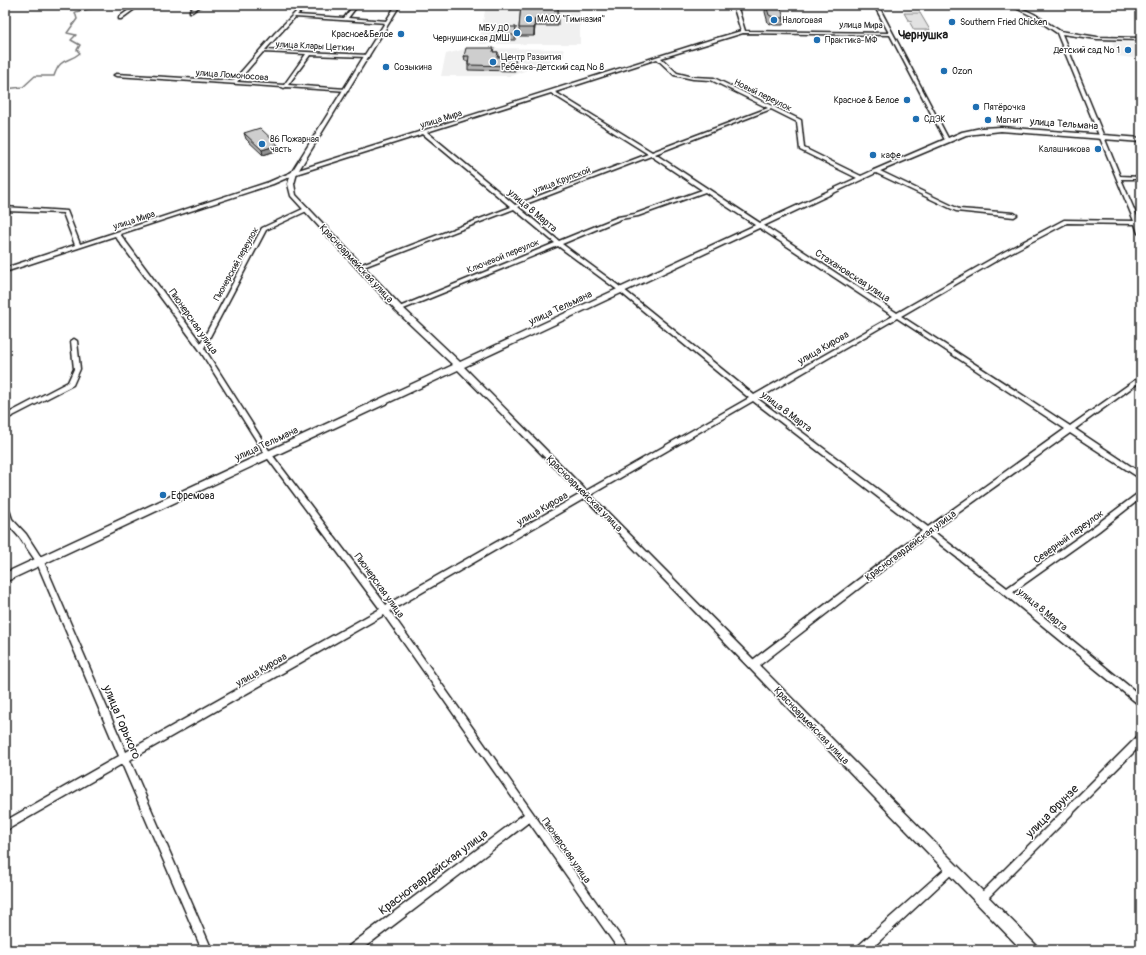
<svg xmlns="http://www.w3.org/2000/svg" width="1146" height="955" font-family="Pangolin,sans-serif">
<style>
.built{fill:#f0f0f0}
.green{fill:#e2e2e2;stroke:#7f7f7f}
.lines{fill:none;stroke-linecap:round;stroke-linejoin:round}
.stream{stroke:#7a7a7a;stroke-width:1.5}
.minor-casing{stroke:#1c1c1c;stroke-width:3}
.tertiary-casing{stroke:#1c1c1c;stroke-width:3}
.minor{fill:#fff;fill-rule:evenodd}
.tertiary{fill:#fff;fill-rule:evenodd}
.wall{fill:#b1b1b1;stroke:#1c1c1c}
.shaded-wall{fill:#909090;stroke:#1c1c1c}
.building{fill:#cecece;stroke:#1c1c1c}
.poi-dot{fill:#1f6fb2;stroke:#fff;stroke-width:1.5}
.labels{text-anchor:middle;stroke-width:3;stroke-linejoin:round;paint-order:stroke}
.far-poi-label{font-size:9px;fill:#1c1c1c;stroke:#fff;text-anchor:start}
.far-street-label{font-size:9px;fill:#1c1c1c;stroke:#fff}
.street-label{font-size:10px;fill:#1c1c1c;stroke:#fff}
.poi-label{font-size:10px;fill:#1c1c1c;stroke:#fff;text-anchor:start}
.far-district-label{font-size:12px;font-weight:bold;fill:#1c1c1c;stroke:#fff}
.near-street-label{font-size:12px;fill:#1c1c1c;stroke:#fff}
</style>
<rect width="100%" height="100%" fill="#fff"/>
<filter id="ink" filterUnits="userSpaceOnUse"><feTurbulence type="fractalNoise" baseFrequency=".025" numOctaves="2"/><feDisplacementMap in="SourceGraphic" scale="8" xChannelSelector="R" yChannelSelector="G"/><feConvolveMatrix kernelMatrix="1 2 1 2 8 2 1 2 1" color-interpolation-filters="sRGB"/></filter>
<g filter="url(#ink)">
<!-- built -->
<g class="built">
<path d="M486,5H616V11L580,10V44H479Z"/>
<path d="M1112,41L1141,44V59L1117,56Z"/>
<path d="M469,48L564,49V56L511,76H441L446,54Z"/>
</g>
<!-- green -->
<path class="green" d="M920,13L930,30H914L910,23L912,21L908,20L904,13Z"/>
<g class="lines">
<!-- stream -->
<path class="stream" d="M5,89L23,87L35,76H54C61,56 67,64 80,53L77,50L80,45L71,40L76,35L67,33L77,19L75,12L94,8L98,5"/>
<defs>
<g id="minor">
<path d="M136,5H140L121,19H119V17Z"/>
<path d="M197,5H202L192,12H190V10Z"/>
<path d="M303,5H307L297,15L344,18L354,5H358L348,18L387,21L389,22L387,23L295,17L265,50L368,55L369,56L367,57L310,55L288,85L346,89L348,90V91L286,87L284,88L282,87L116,76L114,75L116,74L233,81L275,33ZM263,52L306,54L284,85L237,82Z"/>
<path d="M733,5H737L745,31L889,33L874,5H878L949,140L947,141L945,140L890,35L743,33L661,58L677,73L693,77L714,78L801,120L804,148L863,177V179H859L800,150L797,122L771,109L655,154L897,313L1004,252L1064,220L1134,221L1057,33L1032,16L1010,5H1015L1034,14L1060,31L1097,37L1141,38V40L1097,39L1062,34L1120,176L1141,177V179H1121L1139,221H1141V235L1138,233L1135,224L1067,223L1008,254L901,316L1070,426L1141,376V381L1075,429L1141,473V479L1070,433L933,531L1007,588L1093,527L1141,491V498L1099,531L1013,592L1141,696V705L1138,704L1004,594L928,535L756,668L753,669L750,668L749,665L750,662L922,531L753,401L390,611L630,950H619L529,822L361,950H348L349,946L524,814L384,615L130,760L212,950H202L122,764L5,831V821L119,756L37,563L20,538L6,522L5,519V506L8,507L12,519L26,534L44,562L126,752L380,609L266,456L199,349L115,236L5,272V268L75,245L63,213L5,211V207L67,211L80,244L269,182L292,172L710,40L741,31ZM657,59L674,75L693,79L711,80L768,108L652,152L555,92ZM551,93L648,154L515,205L427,132ZM423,134L511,207L357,266V268H361L514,209L555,243L397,308V310H401L558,246L619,291L749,398L386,605L270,452L204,348L266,230L309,210V208H305L262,228L201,343L120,234L273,184L296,174ZM651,156L702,190L635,214L618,217L559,241L518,207ZM705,192L893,316L754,395L623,289L562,244L621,219L638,216ZM897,318L1065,429L928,527L758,399Z"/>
<path d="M874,170H878L959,209L1014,213L1017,215L1014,217L956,211L874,172Z"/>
<path d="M74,339L77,341L80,369L73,385L5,420V415L68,382L74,369L71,341Z"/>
<path d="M1141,735V745L984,902L981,904L978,902L976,899L978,896L1138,736Z"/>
<path d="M951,864L954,866L956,869L954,872L870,950H857L858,946L948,866Z"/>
</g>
<path id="tertiary" d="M396,5H400L297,173L294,184L296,195L402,307L460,362L874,170L962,132L981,128L1001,127L1141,138V142L1001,131L966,135L878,172L464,367L1036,945L1038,950H1022L583,496L458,370L5,582V573L453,365L396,311L291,196L288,184L291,173Z"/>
</defs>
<!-- minor casing -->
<use href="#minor" class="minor-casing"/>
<!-- tertiary casing -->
<use href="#tertiary" class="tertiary-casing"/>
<!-- minor -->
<use href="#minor" class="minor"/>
<!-- tertiary -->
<use href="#tertiary" class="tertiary"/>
</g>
<!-- wall -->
<g class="wall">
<path d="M521,5H558V26H535L534,36H519V28Z"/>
<path d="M766,5L784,18L783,25H774L768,23L765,12Z"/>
<path d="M516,27L515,40H501V35Z"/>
<path d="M494,52H498V57H515V71L468,70V61H465L464,56Z"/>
<path d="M244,133L278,145L279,150L263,155L246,139Z"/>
</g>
<!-- shaded-wall -->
<g class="shaded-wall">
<path d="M535,18V26L534,36V28Z"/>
<path d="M278,145L279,150L263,155L262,150Z"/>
</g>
<!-- building -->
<g class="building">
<path d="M521,5H558V18H535L534,28H519Z"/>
<path d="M766,5H780L784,18H775L769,15Z"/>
<path d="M502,27H516L515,35H501Z"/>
<path d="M466,48H494L493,52H498L497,57H515V66L468,65L469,56H464Z"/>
<path d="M260,128L278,145L262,150L244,133Z"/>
</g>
</g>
<!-- markers -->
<g class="poi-dot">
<circle cx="529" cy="19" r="4"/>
<circle cx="774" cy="20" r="4"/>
<circle cx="952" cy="22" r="4"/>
<circle cx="517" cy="33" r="4"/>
<circle cx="401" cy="34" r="4"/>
<circle cx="817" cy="40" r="4"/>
<circle cx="1128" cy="50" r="4"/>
<circle cx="493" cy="62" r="4"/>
<circle cx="386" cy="67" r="4"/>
<circle cx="944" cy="71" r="4"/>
<circle cx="907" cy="100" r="4"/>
<circle cx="976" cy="107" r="4"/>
<circle cx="916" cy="119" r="4"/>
<circle cx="988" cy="120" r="4"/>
<circle cx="262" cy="144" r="4"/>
<circle cx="1098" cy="149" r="4"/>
<circle cx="873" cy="155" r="4"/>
<circle cx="163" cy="495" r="4"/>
</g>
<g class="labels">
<!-- far-poi labels -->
<g class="far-poi-label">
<text x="537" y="22">МАОУ "Гимназия"</text>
<text x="782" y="23">Налоговая</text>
<text x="960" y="25">Southern Fried Chicken</text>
<text x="509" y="31" text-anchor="end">МБУ ДО<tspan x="509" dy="10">Чернушинская ДМШ</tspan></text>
<text x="393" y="37" text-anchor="end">Красное&amp;Белое</text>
<text x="825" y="43">Практика-МФ</text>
<text x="1120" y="53" text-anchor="end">Детский сад № 1</text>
<text x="501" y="60">Центр Развития<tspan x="501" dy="10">Ребенка-Детский сад № 8</tspan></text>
<text x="394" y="70">Созыкина</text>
<text x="952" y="74">Ozon</text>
<text x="899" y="103" text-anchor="end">Красное &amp; Белое</text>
<text x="984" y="110">Пятёрочка</text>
<text x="924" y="122">СДЭК</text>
<text x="996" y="123">Магнит</text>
<text x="270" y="142">86 Пожарная<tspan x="270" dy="10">часть</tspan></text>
<text x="1090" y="152" text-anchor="end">Калашникова</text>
<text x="881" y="158">кафе</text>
</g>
<!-- far-street labels -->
<g class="far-street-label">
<text transform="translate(861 25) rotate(1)" y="3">улица Мира</text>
<text transform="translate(315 46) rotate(3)" y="3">улица Клары Цеткин</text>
<text transform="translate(232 75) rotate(4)" y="3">улица Ломоносова</text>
<text transform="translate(763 95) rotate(26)" y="3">Новый переулок</text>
<text transform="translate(441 119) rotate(-17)" y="3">улица Мира</text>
<text transform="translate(562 180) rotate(-21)" y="3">улица Крупской</text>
<text transform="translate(134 220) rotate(-18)" y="3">улица Мира</text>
<text transform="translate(503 256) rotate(-22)" y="3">Ключевой переулок</text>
<text transform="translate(236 264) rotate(-61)" y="3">Пионерский переулок</text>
</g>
<!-- street labels -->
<g class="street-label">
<text transform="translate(1064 123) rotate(4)" y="4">улица Тельмана</text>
<text transform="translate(533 210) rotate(40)" y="4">улица 8 Марта</text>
<text transform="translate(357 263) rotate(47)" y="4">Красноармейская улица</text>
<text transform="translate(853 275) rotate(33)" y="4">Стахановская улица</text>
<text transform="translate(560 307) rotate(-25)" y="4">улица Тельмана</text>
<text transform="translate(194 321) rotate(55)" y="4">Пионерская улица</text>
<text transform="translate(823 347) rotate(-30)" y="4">улица Кирова</text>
<text transform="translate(787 411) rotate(37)" y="4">улица 8 Марта</text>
<text transform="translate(266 443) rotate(-25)" y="4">улица Тельмана</text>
<text transform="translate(585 493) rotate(45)" y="4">Красноармейская улица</text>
<text transform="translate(542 508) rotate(-30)" y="4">улица Кирова</text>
<text transform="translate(1068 536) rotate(-36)" y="4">Северный переулок</text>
<text transform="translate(910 545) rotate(-37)" y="4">Красногвардейская улица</text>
<text transform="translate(380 585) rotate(54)" y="4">Пионерская улица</text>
<text transform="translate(1043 609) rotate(39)" y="4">улица 8 Марта</text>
<text transform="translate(261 669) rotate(-30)" y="4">улица Кирова</text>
<text transform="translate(812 725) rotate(46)" y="4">Красноармейская улица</text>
<text transform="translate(567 850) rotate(55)" y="4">Пионерская улица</text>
</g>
<!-- poi labels -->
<g class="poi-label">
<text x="171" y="499">Ефремова</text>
</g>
<!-- far-district labels -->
<g class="far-district-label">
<text x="923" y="39">Чернушка</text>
</g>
<!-- near-street labels -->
<g class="near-street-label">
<text transform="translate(122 722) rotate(67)" y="4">улица Горького</text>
<text transform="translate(1052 811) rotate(-45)" y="4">улица Фрунзе</text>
<text transform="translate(433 872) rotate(-37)" y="4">Красногвардейская улица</text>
</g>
</g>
<!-- margin -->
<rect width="1146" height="955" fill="none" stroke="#fff" stroke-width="20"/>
<rect x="10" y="10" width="1126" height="935" fill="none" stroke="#1c1c1c" stroke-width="1.5" filter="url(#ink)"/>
</svg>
